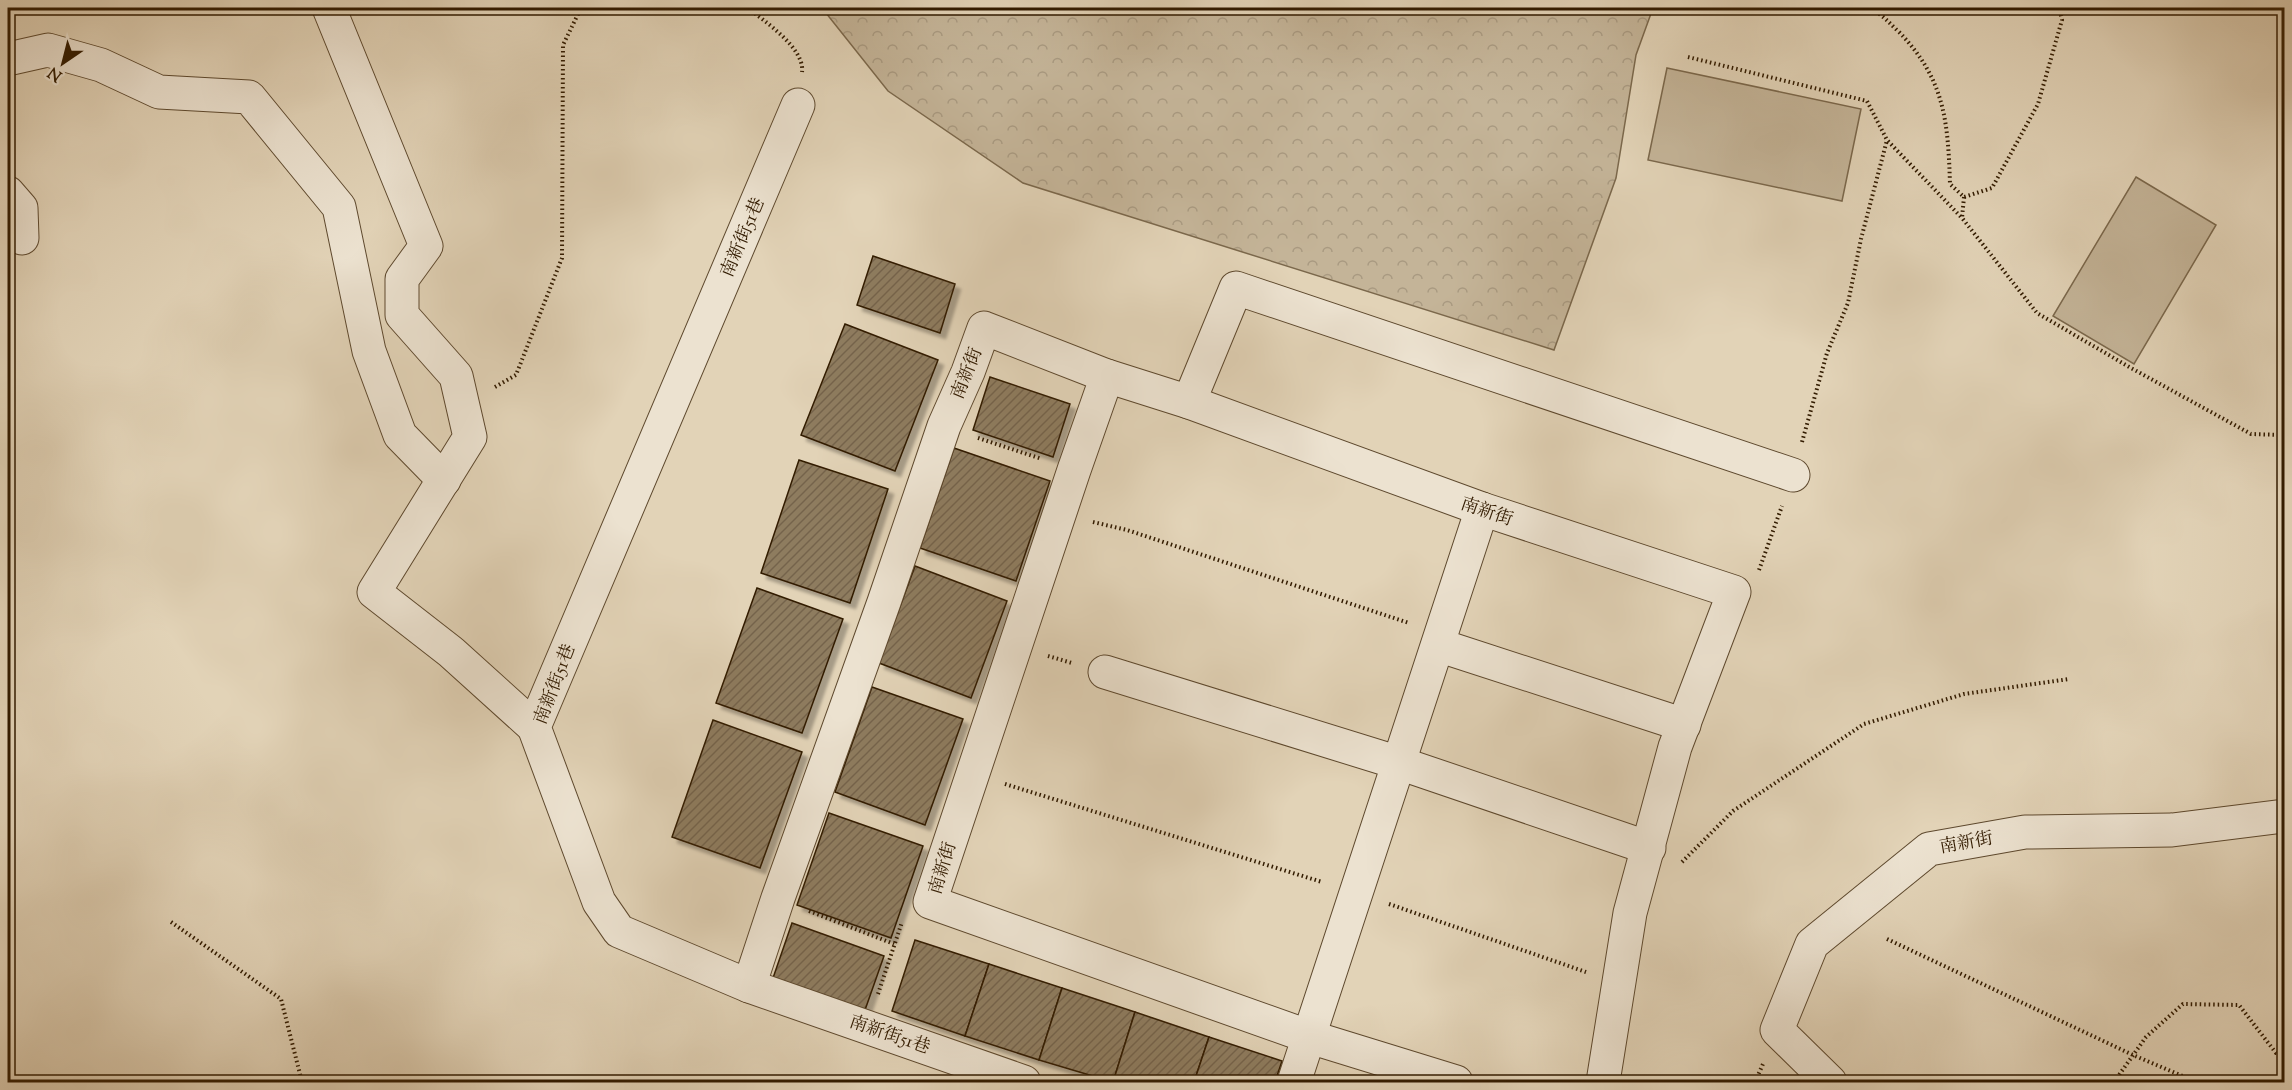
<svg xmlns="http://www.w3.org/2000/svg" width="2292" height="1090" font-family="'Sorts Mill Goudy','Noto Serif TC',serif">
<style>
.forest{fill:url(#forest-crowns);stroke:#7b684c;stroke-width:1.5}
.pitch{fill:#c4b498;stroke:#7b684c;stroke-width:1.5}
.building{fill:url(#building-hatch);stroke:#321b00;stroke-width:1.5;filter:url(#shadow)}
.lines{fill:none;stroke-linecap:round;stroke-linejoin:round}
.minor-casing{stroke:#5e492e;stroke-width:35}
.path{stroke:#321b00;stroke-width:4;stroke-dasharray:1.5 3;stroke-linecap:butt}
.minor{stroke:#ece2d0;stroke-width:33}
.labels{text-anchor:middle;stroke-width:4.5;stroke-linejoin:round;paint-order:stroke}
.street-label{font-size:18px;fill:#321b00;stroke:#ece2d0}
</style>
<defs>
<pattern id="forest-crowns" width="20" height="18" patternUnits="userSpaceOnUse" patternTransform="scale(1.5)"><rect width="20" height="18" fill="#c4b498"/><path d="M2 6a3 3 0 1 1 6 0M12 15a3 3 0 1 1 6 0" fill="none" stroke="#a99a81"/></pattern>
<pattern id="building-hatch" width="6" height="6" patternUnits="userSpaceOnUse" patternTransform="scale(1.5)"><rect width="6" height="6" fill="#8e7b5f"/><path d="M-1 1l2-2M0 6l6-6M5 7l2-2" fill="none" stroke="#75644c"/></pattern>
<filter id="shadow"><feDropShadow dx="5.5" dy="5.5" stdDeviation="1.5" flood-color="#0004"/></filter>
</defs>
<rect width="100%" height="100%" fill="#e2d3b7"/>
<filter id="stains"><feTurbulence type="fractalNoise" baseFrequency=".00333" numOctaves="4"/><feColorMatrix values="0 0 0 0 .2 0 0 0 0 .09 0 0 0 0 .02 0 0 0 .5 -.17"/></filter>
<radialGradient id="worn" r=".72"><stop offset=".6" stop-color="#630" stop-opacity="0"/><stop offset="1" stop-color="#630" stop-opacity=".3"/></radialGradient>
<!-- forest -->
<path class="forest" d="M822,8H1653L1636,55L1616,178L1554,350L1023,183L888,91Z"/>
<!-- pitch -->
<g class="pitch">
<path d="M1667,68L1861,109L1842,201L1648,160Z"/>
<path d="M2136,177L2216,225L2134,364L2053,316Z"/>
</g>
<!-- building -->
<g class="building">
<path d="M873,256L955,284L940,333L857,305Z"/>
<path d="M845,324L938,360L895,471L801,435Z"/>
<path d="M990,377L1070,404L1053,457L973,430Z"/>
<path d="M954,448L1050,481L1016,581L920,548Z"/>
<path d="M799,460L888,489L850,603L761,573Z"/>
<path d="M915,566L1007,601L971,698L879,663Z"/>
<path d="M757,588L843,619L802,733L716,703Z"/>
<path d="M872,687L963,719L925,825L835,792Z"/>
<path d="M713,720L802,752L760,868L672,837Z"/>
<path d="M829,813L923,846L891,938L797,905Z"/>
<path d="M792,923L884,956L865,1010L773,978Z"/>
<path d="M915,940L989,964L965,1036L892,1011Z"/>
<path d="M989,964L1062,988L1039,1060L965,1036Z"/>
<path d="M1062,988L1135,1012L1113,1082L1039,1060Z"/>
<path d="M1135,1012L1209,1037L1194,1082H1113Z"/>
<path d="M1209,1037L1282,1061L1275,1082H1194Z"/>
</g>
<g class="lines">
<defs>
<g id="minor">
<path d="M329,8L426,246L402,279V315L456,376L470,437L374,592L451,652L534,727"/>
<path d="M8,59L48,50L101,65L159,92L249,97L339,207L369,351L400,435L444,480"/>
<path d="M798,105L534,727L599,902L619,931L749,986L1024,1082"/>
<path d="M8,193L21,208L22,238"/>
<path d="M1107,376L1074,470L930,902L1310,1037L1456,1082"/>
<path d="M1189,402L1236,288L1793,475"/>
<path d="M1438,645L1684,725"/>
<path d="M1105,672L1399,763L1649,848"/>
<path d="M749,986L778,898L884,602L944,426L968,372L984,328L1107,376L1189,402L1482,509L1734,592L1675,747L1630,913L1603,1082"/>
<path d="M1294,1082L1482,509"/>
<path d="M1830,1082L1777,1030L1812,944L1929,849L2025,832L2172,830L2284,816"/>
</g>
</defs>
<!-- minor casing -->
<use href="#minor" class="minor-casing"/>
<!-- path -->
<g class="path">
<path d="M748,8C764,21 805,48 802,72"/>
<path d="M1867,8C1881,12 1889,23 1900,33C1945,80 1948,122 1950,184L1964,197L1992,188L2038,104L2062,20L2059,8"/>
<path d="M1688,57L1867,101L1887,140L1961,217"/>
<path d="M1964,197L1962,218L2037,313L2131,368L2251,434L2284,435"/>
<path d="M495,387L516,375L562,258L563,45L581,8"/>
<path d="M978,438L1042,459"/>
<path d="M1802,442L1827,353L1848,303L1861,239L1887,140"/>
<path d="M1093,522L1127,530L1409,623"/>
<path d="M1759,570L1782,506"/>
<path d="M1048,656L1072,663"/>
<path d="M1005,784L1322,882"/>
<path d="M1682,862L1733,811L1864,724L1964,694L2069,679"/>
<path d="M1389,904L1586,972"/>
<path d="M809,911L894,944"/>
<path d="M171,922L281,999L302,1082"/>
<path d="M1887,939L2133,1055L2192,1080L2194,1082"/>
<path d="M878,994L902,922"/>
<path d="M1755,1082L1763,1064"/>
<path d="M2114,1082L2146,1037L2183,1004L2239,1005L2276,1053L2284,1055"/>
</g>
<!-- minor -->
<use href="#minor" class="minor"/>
</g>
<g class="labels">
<!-- street labels -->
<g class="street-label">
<text transform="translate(742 237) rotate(-67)" y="6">南新街51巷</text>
<text transform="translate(966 373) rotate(-68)" y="6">南新街</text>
<text transform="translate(1487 511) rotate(19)" y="6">南新街</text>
<text transform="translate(554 684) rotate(-69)" y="6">南新街51巷</text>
<text transform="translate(1966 842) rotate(-10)" y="6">南新街</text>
<text transform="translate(942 868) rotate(-73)" y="6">南新街</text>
<text transform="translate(890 1034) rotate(19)" y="6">南新街51巷</text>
</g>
</g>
<!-- margin -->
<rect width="2292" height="1090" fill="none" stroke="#e2d3b7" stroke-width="30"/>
<rect x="9" y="9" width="2274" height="1072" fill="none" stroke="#321b00" stroke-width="3"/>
<rect x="15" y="15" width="2262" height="1060" fill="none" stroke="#321b00" stroke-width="1.5"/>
<!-- north arrow -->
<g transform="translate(63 63) rotate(215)" stroke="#ece2d0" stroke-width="4.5" paint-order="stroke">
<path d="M0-4.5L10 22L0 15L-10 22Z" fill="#321b00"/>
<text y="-9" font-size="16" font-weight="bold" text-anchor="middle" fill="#321b00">N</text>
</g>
<rect width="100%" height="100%" filter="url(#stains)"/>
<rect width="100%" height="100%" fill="url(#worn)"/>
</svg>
